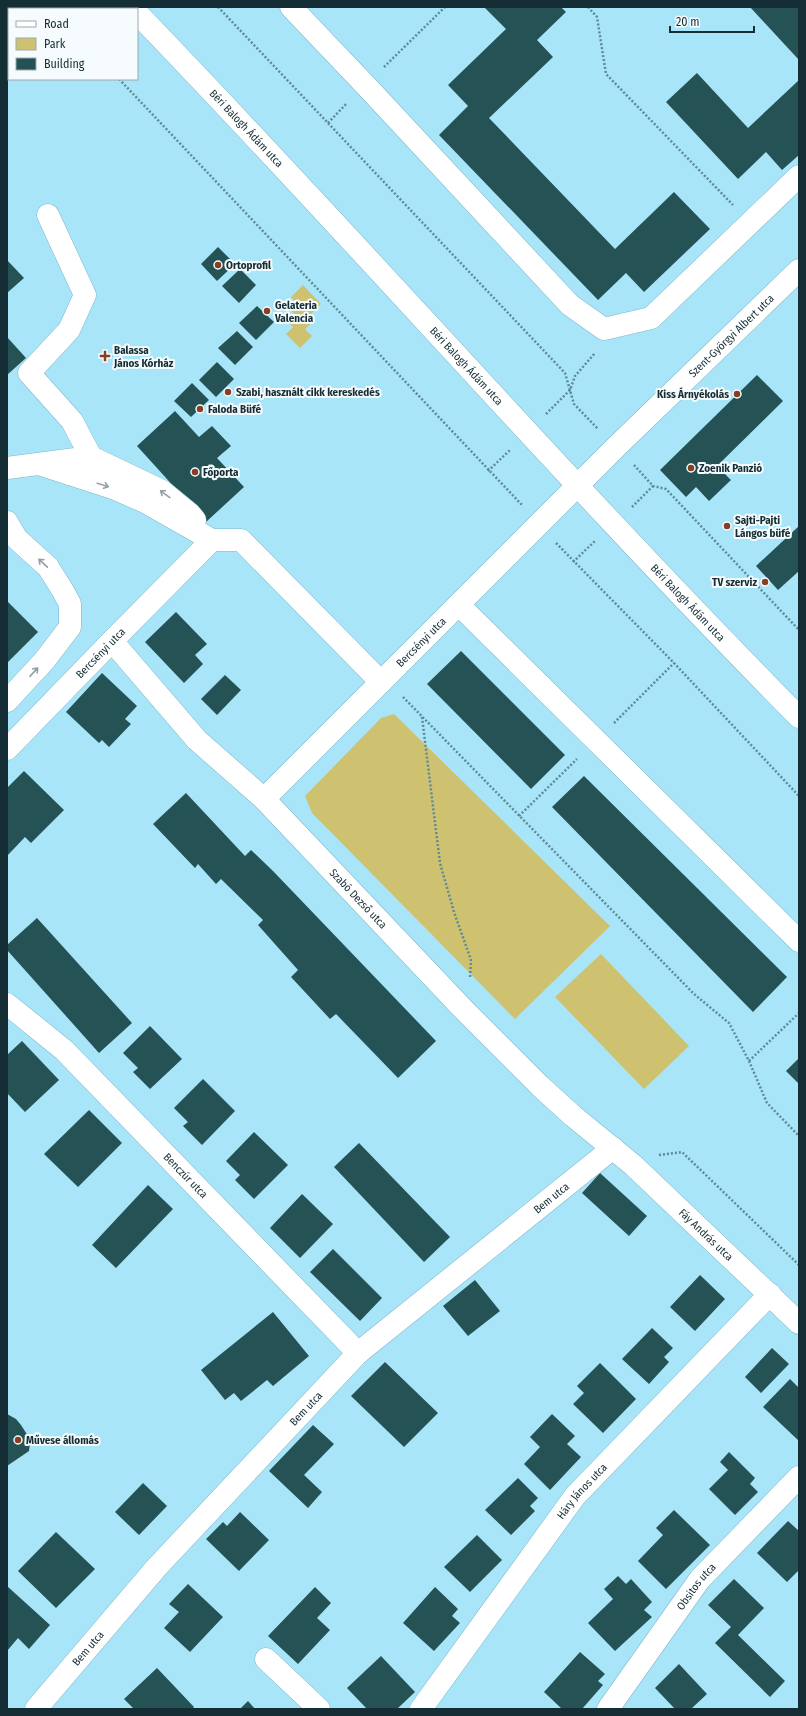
<svg xmlns="http://www.w3.org/2000/svg" width="806" height="1716" font-family="'Fira Sans Condensed',sans-serif">
<style>
.green{fill:#cec271}
.building{fill:#255255}
.lines{fill:none;stroke-linecap:round;stroke-linejoin:round}
.minor-casing{stroke:#7eb8cb;stroke-width:23}
.path{stroke:#5f8997;stroke-width:2.5;stroke-dasharray:2 2;stroke-linecap:butt}
.minor{stroke:#fff;stroke-width:22}
.oneway{stroke:#96a0a4}
.poi-dot{fill:#873e22;stroke:#f6fcfe;stroke-width:1.5}
.labels{text-anchor:middle;stroke-width:4;stroke-linejoin:round;paint-order:stroke}
.street-label{font-size:11px;fill:#152d34;stroke:#f6fcfe}
.poi-label{font-size:11px;font-weight:bold;fill:#152d34;stroke:#f6fcfe;text-anchor:start}
</style>
<rect width="100%" height="100%" fill="#a9e5f9"/>
<!-- green -->
<g class="green">
<path d="M303,285L321,304L308,317L313,322L305,329L312,336L300,348L286,334L293,327L288,322L295,315L290,309L296,303L291,297Z"/>
<path d="M394,714L610,926L515,1019L312,813L305,796L381,718Z"/>
<path d="M601,954L689,1046L644,1089L555,997Z"/>
</g>
<!-- building -->
<g class="building">
<path d="M484,7H561L566,12L537,40L553,57L489,118L615,249L674,192L710,229L644,292L626,273L598,300L439,135L468,106L448,85L506,29Z"/>
<path d="M750,7H799V60Z"/>
<path d="M697,73L748,128L799,80V155L782,170L766,152L738,179L666,102Z"/>
<path d="M218,247L235,264L217,281L201,264Z"/>
<path d="M7,260L24,278L7,293Z"/>
<path d="M240,269L256,285L239,303L222,286Z"/>
<path d="M257,306L274,322L256,340L239,323Z"/>
<path d="M237,331L253,347L235,365L218,348Z"/>
<path d="M7,337L26,358L7,375Z"/>
<path d="M217,362L234,379L216,397L199,380Z"/>
<path d="M757,375L783,401L717,466L731,480L709,501L696,487L686,497L660,470Z"/>
<path d="M192,383L209,400L191,417L174,401Z"/>
<path d="M175,411L199,437L212,426L231,446L217,458L244,487L206,522L137,446Z"/>
<path d="M799,526V571L778,590L756,566Z"/>
<path d="M8,602L38,632L7,663V604Z"/>
<path d="M176,612L207,644L195,655L203,664L184,683L145,642Z"/>
<path d="M461,651L565,755L531,789L427,684Z"/>
<path d="M102,673L137,706L125,719L131,724L109,747L102,740L99,743L66,712Z"/>
<path d="M225,675L241,690L217,715L201,699Z"/>
<path d="M24,771L64,810L31,843L25,837L7,856V788Z"/>
<path d="M584,776L787,977L753,1012L552,807Z"/>
<path d="M186,793L245,856L251,850L273,871L436,1041L398,1078L336,1014L330,1019L291,977L298,970L258,925L263,920L221,879L216,884L198,864L195,868L153,824Z"/>
<path d="M37,918L132,1023L99,1053L7,950V945Z"/>
<path d="M150,1026L182,1059L150,1089L133,1072L138,1068L123,1053Z"/>
<path d="M22,1041L59,1080L25,1112L7,1093V1055Z"/>
<path d="M799,1058V1084L786,1071Z"/>
<path d="M203,1079L235,1111L202,1145L183,1126L188,1122L174,1108Z"/>
<path d="M89,1110L122,1143L78,1187L44,1154Z"/>
<path d="M254,1132L288,1165L254,1199L235,1180L240,1175L226,1161Z"/>
<path d="M359,1143L450,1237L424,1262L334,1167Z"/>
<path d="M600,1173L647,1216L629,1236L582,1193Z"/>
<path d="M148,1185L173,1209L116,1268L92,1245Z"/>
<path d="M302,1194L333,1224L300,1258L270,1228Z"/>
<path d="M333,1249L382,1298L360,1321L310,1272Z"/>
<path d="M700,1275L725,1299L695,1331L670,1307Z"/>
<path d="M475,1280L500,1311L468,1336L443,1306Z"/>
<path d="M273,1312L309,1356L273,1386L267,1380L241,1401L234,1393L225,1400L201,1370Z"/>
<path d="M652,1328L673,1348L664,1357L669,1362L649,1384L622,1359Z"/>
<path d="M772,1348L789,1364L761,1393L745,1377Z"/>
<path d="M385,1362L438,1413L404,1447L351,1396Z"/>
<path d="M600,1363L636,1399L603,1433L573,1404L584,1393L577,1386Z"/>
<path d="M790,1379L799,1388V1441L763,1407Z"/>
<path d="M7,1414L16,1419L21,1425L28,1436L30,1443L29,1451L7,1466Z"/>
<path d="M552,1414L575,1436L567,1444L581,1457L550,1490L524,1464L540,1447L530,1437Z"/>
<path d="M313,1425L334,1444L304,1475L322,1492L308,1508L269,1471Z"/>
<path d="M729,1452L755,1478L750,1484L758,1492L735,1515L709,1489L728,1470L720,1462Z"/>
<path d="M518,1478L538,1498L530,1506L535,1511L511,1535L485,1510Z"/>
<path d="M143,1483L167,1506L139,1535L115,1512Z"/>
<path d="M674,1510L710,1545L666,1589L638,1561L663,1535L656,1528Z"/>
<path d="M240,1512L269,1540L239,1571L206,1539L223,1522L227,1526Z"/>
<path d="M788,1521L799,1531V1570L787,1582L757,1553Z"/>
<path d="M56,1532L95,1569L56,1608L18,1571Z"/>
<path d="M477,1535L502,1560L470,1592L444,1567Z"/>
<path d="M618,1576L626,1584L631,1579L652,1602L644,1610L652,1617L615,1651L588,1623L613,1599L604,1589Z"/>
<path d="M734,1579L764,1608L738,1635L785,1681L770,1697L715,1643L731,1627L708,1605Z"/>
<path d="M188,1584L223,1617L190,1652L164,1628L179,1612L169,1604Z"/>
<path d="M7,1586L50,1625L29,1649L18,1638L7,1651Z"/>
<path d="M315,1587L331,1603L317,1618L330,1630L298,1664L268,1636Z"/>
<path d="M435,1587L458,1609L452,1616L460,1623L434,1651L403,1623Z"/>
<path d="M580,1652L605,1674L598,1681L603,1685L582,1709H562L544,1692Z"/>
<path d="M381,1656L415,1692L397,1709H367L347,1688Z"/>
<path d="M679,1664L707,1694L691,1709H675L655,1688Z"/>
<path d="M157,1668L194,1707L192,1709H134L124,1699Z"/>
<path d="M248,1701L255,1709H240Z"/>
</g>
<g class="lines">
<defs>
<g id="minor">
<path d="M291,7L371,91L570,305L604,329L651,318L799,176"/>
<path id="s1" d="M137,13C361,245 572,488 799,717"/>
<path d="M48,215L85,295L69,330L29,373L72,421L91,457L70,474"/>
<path d="M39,464L113,488L145,502L212,540H241L381,682"/>
<path d="M7,468L91,457L162,491L190,514L195,520"/>
<path d="M7,522L17,539L48,567L63,591L70,604V627L44,661L7,701"/>
<path d="M459,605L799,941"/>
<path id="s2" d="M112,641L197,740L264,799L466,1012L540,1086L573,1116L633,1165L799,1323"/>
<path id="s3" d="M7,749L112,641L212,540"/>
<path id="s4" d="M264,799L616,447L799,270"/>
<path id="s5" d="M7,1004L64,1050L358,1353"/>
<path d="M266,1659L319,1709"/>
<path id="s6" d="M36,1709L156,1568L358,1353L613,1148"/>
<path id="s7" d="M421,1709L575,1496L770,1294"/>
<path id="s8" d="M608,1709L700,1579L799,1477"/>
</g>
</defs>
<!-- minor casing -->
<use href="#minor" class="minor-casing"/>
<!-- path -->
<g class="path">
<path d="M53,7L55,9"/>
<path d="M218,7L565,373L574,404L598,429"/>
<path d="M588,7L597,17L606,74L733,205"/>
<path d="M384,67L445,7"/>
<path d="M119,79L522,505"/>
<path d="M328,123L347,103"/>
<path d="M546,414L570,390L575,376L595,353"/>
<path d="M634,465L653,486L666,489L799,630"/>
<path d="M488,471L510,450"/>
<path d="M632,507L653,486"/>
<path d="M556,543L674,663L799,796"/>
<path d="M573,562L595,541"/>
<path d="M403,697L694,994L729,1023L749,1061L767,1103L799,1136"/>
<path d="M422,717L440,863L454,912L471,960L470,978"/>
<path d="M614,723L674,663"/>
<path d="M519,816L577,759"/>
<path d="M749,1061L799,1013"/>
<path d="M659,1155L682,1152L799,1265"/>
</g>
<!-- minor -->
<use href="#minor" class="minor"/>
</g>
<!-- one-way arrows -->
<defs><path id="oneway-shaft" d="M-6 0H5M1.5-3L5.5 0L1.5 3" fill="none" stroke-width="1.6" stroke-linecap="round" stroke-linejoin="round"/></defs>
<g class="oneway">
<use href="#oneway-shaft" transform="translate(103 485) rotate(18)"/>
<use href="#oneway-shaft" transform="translate(165 494) rotate(-144)"/>
<use href="#oneway-shaft" transform="translate(43 563) rotate(-137)"/>
<use href="#oneway-shaft" transform="translate(34 672) rotate(-47)"/>
</g>
<!-- markers -->
<g class="poi-dot">
<circle cx="218" cy="265" r="4"/>
<circle cx="267" cy="311" r="4"/>
<path d="M103 350h4v4h4v4h-4v4h-4v-4h-4v-4h4z"/>
<circle cx="228" cy="392" r="4"/>
<circle cx="737" cy="394" r="4"/>
<circle cx="200" cy="409" r="4"/>
<circle cx="691" cy="468" r="4"/>
<circle cx="195" cy="472" r="4"/>
<circle cx="727" cy="526" r="4"/>
<circle cx="765" cy="582" r="4"/>
<circle cx="18" cy="1440" r="4"/>
</g>
<g class="labels">
<!-- street labels -->
<g class="street-label">
<text dy="4" stroke="none"><textPath href="#s1" startOffset="159">Béri Balogh Ádám utca</textPath></text>
<text dy="4" stroke="none"><textPath href="#s4" startOffset="658">Szent-Györgyi Albert utca</textPath></text>
<text dy="4" stroke="none"><textPath href="#s1" startOffset="483">Béri Balogh Ádám utca</textPath></text>
<text dy="4" stroke="none"><textPath href="#s1" startOffset="807">Béri Balogh Ádám utca</textPath></text>
<text dy="4" stroke="none"><textPath href="#s4" startOffset="222">Bercsényi utca</textPath></text>
<text dy="4" stroke="none"><textPath href="#s3" startOffset="134">Bercsényi utca</textPath></text>
<text dy="4" stroke="none"><textPath href="#s2" startOffset="357">Szabó Dezső utca</textPath></text>
<text dy="4" stroke="none"><textPath href="#s5" startOffset="248">Benczúr utca</textPath></text>
<text dy="4" stroke="none"><textPath href="#s6" startOffset="728">Bem utca</textPath></text>
<text dy="4" stroke="none"><textPath href="#s2" startOffset="841">Fáy András utca</textPath></text>
<text dy="4" stroke="none"><textPath href="#s6" startOffset="404">Bem utca</textPath></text>
<text dy="4" stroke="none"><textPath href="#s7" startOffset="271">Háry János utca</textPath></text>
<text dy="4" stroke="none"><textPath href="#s8" startOffset="151">Obsitos utca</textPath></text>
<text dy="4" stroke="none"><textPath href="#s6" startOffset="80">Bem utca</textPath></text>
</g>
<!-- poi labels -->
<g class="poi-label">
<text x="226" y="269">Ortoprofil</text>
<text x="275" y="309">Gelateria<tspan x="275" dy="13">Valencia</tspan></text>
<text x="114" y="354">Balassa<tspan x="114" dy="13">János Kórház</tspan></text>
<text x="236" y="396">Szabi, használt cikk kereskedés</text>
<text x="729" y="398" text-anchor="end">Kiss Árnyékolás</text>
<text x="208" y="413">Faloda Büfé</text>
<text x="699" y="472">Zoenik Panzió</text>
<text x="203" y="476">Főporta</text>
<text x="735" y="524">Sajti-Pajti<tspan x="735" dy="13">Lángos büfé</tspan></text>
<text x="757" y="586" text-anchor="end">TV szerviz</text>
<text x="26" y="1444">Művese állomás</text>
</g>
</g>
<!-- border -->
<rect width="806" height="1716" fill="none" stroke="#152d34" stroke-width="16"/>
<!-- legend -->
<rect x="8" y="8" width="130" height="72" fill="#f6fcfe" stroke="#9ca9ad"/>
<rect x="16" y="21" width="20" height="6" fill="#ffffff" stroke="#9ca9ad"/>
<text x="44" y="28" font-size="12" fill="#152d34">Road</text>
<rect x="16" y="38" width="20" height="12" fill="#cec271" stroke="#9ca9ad"/>
<text x="44" y="48" font-size="12" fill="#152d34">Park</text>
<rect x="16" y="58" width="20" height="12" fill="#255255" stroke="#9ca9ad"/>
<text x="44" y="68" font-size="12" fill="#152d34">Building</text>
<!-- scale -->
<path d="M670 26v6h84v-6" fill="none" stroke="#152d34" stroke-width="2"/>
<text x="676" y="26" font-size="12" fill="#152d34" stroke="#f6fcfe" stroke-width="3" paint-order="stroke">20 m</text>
</svg>
